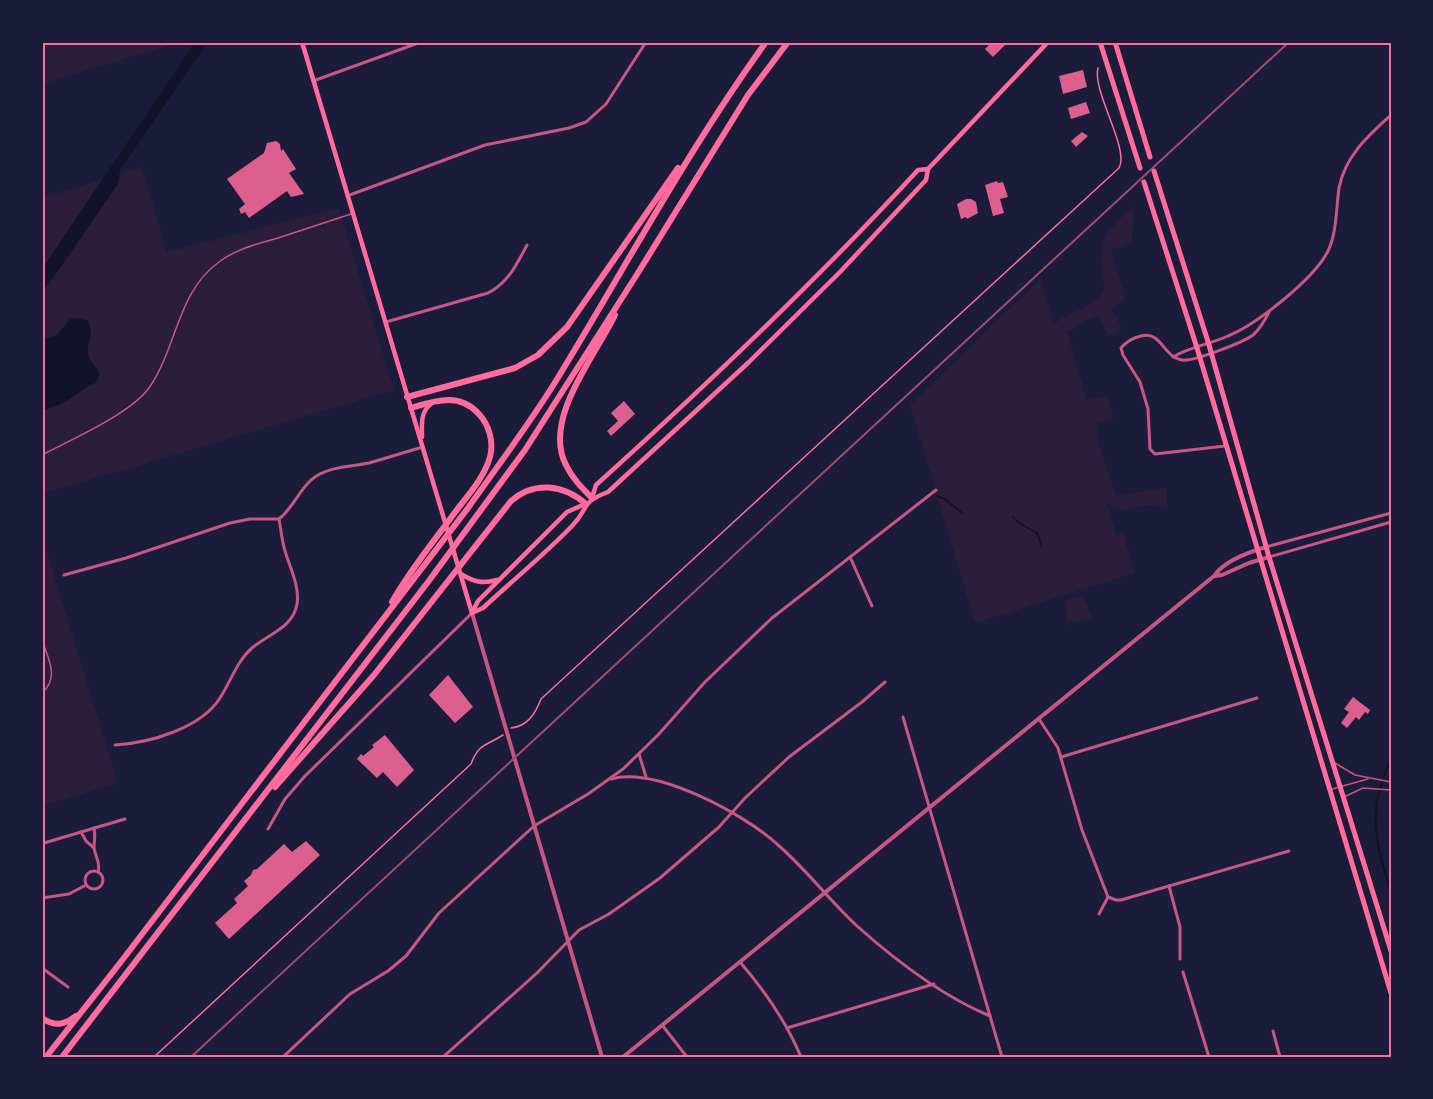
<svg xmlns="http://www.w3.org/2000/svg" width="1433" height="1099" font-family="'Exo 2',sans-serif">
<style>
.green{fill:#2a1e3b}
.water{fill:#12122b}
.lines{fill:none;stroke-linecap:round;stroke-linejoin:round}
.stream{stroke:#12122b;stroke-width:2}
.building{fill:#dd5f8e}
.path{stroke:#ff6b9d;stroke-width:1.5}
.service{stroke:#c65784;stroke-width:1.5}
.minor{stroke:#c65784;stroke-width:3}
.tertiary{stroke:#c65784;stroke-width:4}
.secondary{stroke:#ff6b9d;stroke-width:4.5}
.primary{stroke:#ff6b9d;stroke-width:5}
.motorway{stroke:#ff6b9d;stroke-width:6}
.rail{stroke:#a44b75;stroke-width:2}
.neatline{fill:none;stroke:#ff6b9d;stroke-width:2}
</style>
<rect width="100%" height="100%" fill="#1b1b3a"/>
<!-- green -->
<g class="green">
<path d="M42,42H180L42,84Z"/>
<path d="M142,167L167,252L339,208L394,390L42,494V198Z"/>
<path d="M1134,206L1132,242L1113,249L1112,254L1126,299L1112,309L1122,328L1116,335L1107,334L1098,316L1092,317L1067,332L1087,400L1107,395L1114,419L1096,424L1098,434L1096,435L1116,495L1167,488V508L1152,505L1131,509H1115L1107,503L1116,535L1123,533L1135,573L975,623L910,405L1041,279L1054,324C1066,313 1094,307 1101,295C1105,289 1104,284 1103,277C1097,239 1107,230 1134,206Z"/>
<path d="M42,536L118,783L42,806Z"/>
<path d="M1083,595L1092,619L1079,622L1071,621L1067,628L1065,601Z"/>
</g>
<!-- water -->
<g class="water">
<path d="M195,42H208L120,170L118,184L42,294V269Z"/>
<path d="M81,318L88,321C95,336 87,340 88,353C89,362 98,366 99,374C100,384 90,385 84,389C67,401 64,405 42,410V340L57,335L70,319Z"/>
</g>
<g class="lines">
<!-- stream -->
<g class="stream">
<path d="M42,170L45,168"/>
<path d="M937,496L945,499L962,513"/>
<path d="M1013,517L1019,523L1037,533L1042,547"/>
<path d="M1391,757C1386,771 1380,786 1377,801C1372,832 1382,864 1391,893"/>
</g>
</g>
<!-- building -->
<g class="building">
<path d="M992,42H1008L993,57L985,49Z"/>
<path d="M1083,70L1087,87L1063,94L1059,76Z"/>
<path d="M1086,102L1090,113L1071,119L1068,108Z"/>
<path d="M1082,132L1088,136L1076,147L1071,141Z"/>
<path d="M276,141L280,144L281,151L283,149L296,169L289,173L304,194L291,197L287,191L249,218L245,212L241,214L239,209L245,204L227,179L264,153L267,143Z"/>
<path d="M997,181L998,183L1003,182L1008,197L1000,199L1004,213L993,216L985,185Z"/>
<path d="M966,199H971L976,202L978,213L967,219L966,217L961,219L957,204Z"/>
<path d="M624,401L635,414L611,436L607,431L618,421L611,413Z"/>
<path d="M448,675L473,707L455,723L429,695Z"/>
<path d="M1353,697L1370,710L1368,714L1365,712L1359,720L1356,717L1347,728L1341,723L1349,712L1344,709Z"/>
<path d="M385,735L414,770L397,787L383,772L377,778L357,759L361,754L363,756L374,747L372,745Z"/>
<path d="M306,841L320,855L229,939L215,923L237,903L234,899L248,886L244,881L251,875L253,870L257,869L284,844L292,852Z"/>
</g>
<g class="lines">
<!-- path -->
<g class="path">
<path d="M511,728C528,726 535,714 541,699L1119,168C1130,149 1092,92 1098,68"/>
<path d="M154,1057L471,764C479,743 486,746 503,735"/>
</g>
<!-- service -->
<g class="service">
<path d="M42,455C72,439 130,414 149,388C177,348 177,292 219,262C236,249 257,244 278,238C302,230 327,222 351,214"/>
<path d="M42,640C48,659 60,677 42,693"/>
<path d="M1335,763L1355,775L1391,782"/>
<path d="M1332,789L1368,779"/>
<path d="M1346,796L1363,788L1391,790"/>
</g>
<!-- minor -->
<g class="minor">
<path d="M313,81L421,42"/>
<path d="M347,196L485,145L569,128L586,122L606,104L646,42"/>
<path d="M386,322L488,293C508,283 517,264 527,245"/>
<path d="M1173,357C1189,347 1211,344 1228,336C1257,324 1314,279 1328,251C1337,232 1336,209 1339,188C1345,156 1368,136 1391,115"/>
<path d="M1225,446L1155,454L1150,449L1148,409L1140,382L1123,355L1121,348C1127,341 1132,338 1141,336C1161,330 1164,358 1182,360C1193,362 1244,342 1253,335C1260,329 1265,320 1269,312"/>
<path d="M1266,547L1391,513"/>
<path d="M850,557L872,606"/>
<path d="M1269,557L1391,522"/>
<path d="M64,575L126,558L230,523L250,519H279"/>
<path d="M903,717L990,1016"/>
<path d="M1039,719L1058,748L1082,830L1108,897"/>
<path d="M115,745C150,743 201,728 220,698C231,681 237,661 252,648C268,634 293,628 297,604C300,587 290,568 285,551C282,541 281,530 279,519C293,508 298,492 311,480C327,466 350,467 369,463C387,458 405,452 423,447"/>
<path d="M639,754L646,777"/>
<path d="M1061,757L1257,698"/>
<path d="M611,779C656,766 744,814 777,844C806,869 829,900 857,926C894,959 944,997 990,1016L1002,1057"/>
<path d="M94,828C96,837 94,839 94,848C95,856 101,863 98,872"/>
<path d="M268,829L285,799L305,776L472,613"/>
<path d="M81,832L86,841L94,848"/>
<path d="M44,843L125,819"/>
<circle cx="94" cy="880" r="9"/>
<path d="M1169,886L1180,927V959"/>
<path d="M1108,897L1116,900H1121L1289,851"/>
<path d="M42,898L69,894L86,885"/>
<path d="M1099,914L1108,897"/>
<path d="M740,962C765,991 786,1021 801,1057"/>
<path d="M42,968L68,987"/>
<path d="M1183,972L1209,1057"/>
<path d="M662,1025L687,1057"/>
<path d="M787,1028L934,984"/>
<path d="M1273,1031L1280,1057"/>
<path d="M283,1057L350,994L388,971L406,956L439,913L534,826L588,794L623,769L658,735L705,682L772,618L936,490"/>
<path d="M443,1057L537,973L579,930L609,914L660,878L719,827L745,798L789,757L862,702L885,682"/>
</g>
<!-- tertiary -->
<g class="tertiary">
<path d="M1215,576L1222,575L1249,563L1269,557"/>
<path d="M472,613L602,1057"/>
<path d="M623,1057L1214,576C1224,561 1249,552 1266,547"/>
</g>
<!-- secondary -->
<g class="secondary">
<path d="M302,42L472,613"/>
<path d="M422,437C422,425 420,412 431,404"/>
<path d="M592,498L596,485C708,384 816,281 918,170L928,169"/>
<path d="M461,574C474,582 482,584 497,580"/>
<path d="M472,613L483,608C512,581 544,555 572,526C590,508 579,503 608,492L749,362L840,272L926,180L928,169L1048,42"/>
<path d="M472,613L478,601L567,512L585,504"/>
</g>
<!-- primary -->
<g class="primary">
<path d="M1100,42L1140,168"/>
<path d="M1115,42L1150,157"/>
<path d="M1154,171L1209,345L1269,557L1391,951"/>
<path d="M1144,182L1197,348L1391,993"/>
</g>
<!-- motorway -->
<g class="motorway">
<path d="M407,397L515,368L538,355L567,327L678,168"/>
<path d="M592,498C582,488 572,478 566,465C542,419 596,355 615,315"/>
<path d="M392,602C410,570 434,541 456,511C468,495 484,478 490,457C494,442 489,425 479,414C459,392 435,401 411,408"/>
<path d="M275,787L374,675L511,501C534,481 563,484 586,504"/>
<path d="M42,1018C55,1027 64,1025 76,1016"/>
<path d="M42,1031V1040"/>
<path d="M46,1057L120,963L468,508C497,467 527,427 554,384C624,270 687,151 766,42"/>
<path d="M62,1057L428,582L525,450L636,276L748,95L788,42"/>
</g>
<!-- rail -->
<path class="rail" d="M191,1057L1289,42"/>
</g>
<!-- border -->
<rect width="1433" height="1099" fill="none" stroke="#1b1b3a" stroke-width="87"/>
<rect x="44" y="44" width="1346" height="1012" class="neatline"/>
</svg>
